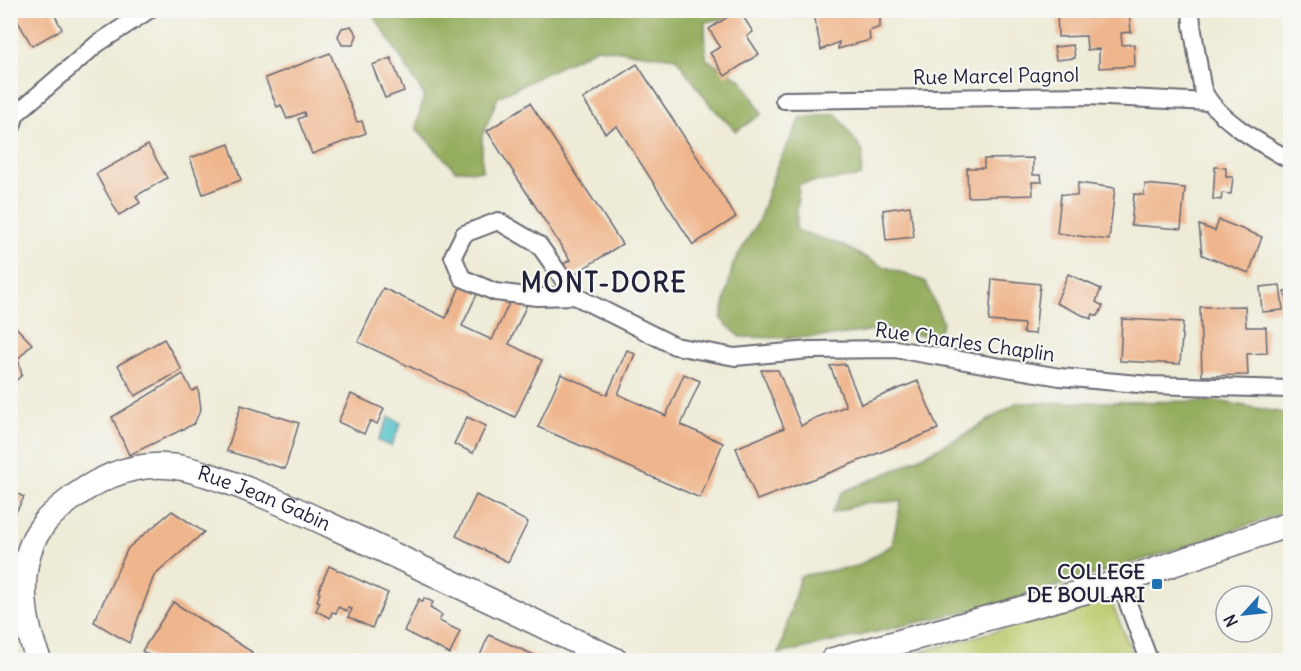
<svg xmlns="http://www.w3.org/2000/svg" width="1301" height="671" font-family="Delius,sans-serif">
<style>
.green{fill:#bcc96b;stroke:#6f7653;stroke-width:1.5}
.forest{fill:#95ad5f;stroke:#5c684d;stroke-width:1.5}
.water{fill:#55c3ca;stroke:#3c7282;stroke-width:1.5}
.building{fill:#efb68d}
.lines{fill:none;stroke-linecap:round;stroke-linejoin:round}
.street-casing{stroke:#696872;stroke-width:20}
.secondary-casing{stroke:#696872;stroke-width:27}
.street{stroke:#fff;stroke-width:16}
.secondary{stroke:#fff;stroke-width:24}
.poi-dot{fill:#1f6fb2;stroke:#f6f6f2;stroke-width:2}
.labels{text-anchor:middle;stroke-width:4.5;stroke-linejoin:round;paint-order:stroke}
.street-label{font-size:20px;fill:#22223b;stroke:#f6f6f2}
.poi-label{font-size:20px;font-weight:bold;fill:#22223b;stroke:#f6f6f2;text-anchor:end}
.district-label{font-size:26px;font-weight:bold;letter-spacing:1.5px;fill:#22223b;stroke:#f6f6f2}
</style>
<rect width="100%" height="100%" fill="#f6f6f2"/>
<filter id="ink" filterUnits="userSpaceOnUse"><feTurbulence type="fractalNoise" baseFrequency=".0167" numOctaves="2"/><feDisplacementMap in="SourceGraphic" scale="12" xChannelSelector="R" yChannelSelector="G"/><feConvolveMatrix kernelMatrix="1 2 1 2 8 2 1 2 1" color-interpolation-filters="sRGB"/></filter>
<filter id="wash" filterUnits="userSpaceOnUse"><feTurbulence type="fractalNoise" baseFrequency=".008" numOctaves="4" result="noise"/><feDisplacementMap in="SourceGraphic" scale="24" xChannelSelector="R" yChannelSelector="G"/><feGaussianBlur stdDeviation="1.35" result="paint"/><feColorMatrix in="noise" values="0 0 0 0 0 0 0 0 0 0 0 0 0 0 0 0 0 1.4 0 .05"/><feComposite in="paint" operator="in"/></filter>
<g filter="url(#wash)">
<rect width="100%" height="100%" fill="#eeebd7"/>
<!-- green -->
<path class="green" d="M1110,599L1135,660H892Z"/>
<!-- forest -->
<g class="forest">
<path d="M371,11H759L758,12L705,22L706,59L742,80L762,114L736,131L711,106L676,58L597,48L498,97L482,136V171L455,170L416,128L424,95Z"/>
<path d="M836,114L863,152L861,176L799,184L796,230L840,244L880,265L925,281L943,322L937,337L876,330L832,336L790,338L740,337L721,319L733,264L759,220L776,168L801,118Z"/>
<path d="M1217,401L1290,414V511L1165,553L1003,603L779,654L800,576L858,566L892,545L901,501L864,503L832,513L842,492L897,469L966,434L1016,403Z"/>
</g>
<!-- water -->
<path class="water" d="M389,417L401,423L391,446L378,441Z"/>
<g id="blocks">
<!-- building -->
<g class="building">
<path d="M10,10H52L62,29L32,46L17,20L10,23Z"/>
<path d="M738,10H739L753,32L747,36L759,54L725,76L710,53L720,47L709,29Z"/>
<path d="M796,10H809L810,16L797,18Z"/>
<path d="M813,10H880V27L869,31L870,40L838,49L839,42L821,50Z"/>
<path d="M991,10H1035V16L991,15Z"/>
<path d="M1057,10H1129L1131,32L1121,33L1122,45L1134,44L1135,66L1099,68V49L1087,50L1086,36L1058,37Z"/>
<path d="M351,26L357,35L353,45H342L338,36L342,28Z"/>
<path d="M1073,45L1075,58L1056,60L1054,47Z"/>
<path d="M330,53L357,122L362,121L366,133L312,154L298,119L305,116L304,112L287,119L281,105L277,107L265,78Z"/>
<path d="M391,58L404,91L385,98L372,65Z"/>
<path d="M637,64L736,217L693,245L617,126L605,133L583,99Z"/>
<path d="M530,103L622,244L567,279L559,267L570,260L487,131Z"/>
<path d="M229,144L241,180L203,194L190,158Z"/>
<path d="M148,145L167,178L136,196L140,203L119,215L96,174Z"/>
<path d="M1033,158V175H1041L1042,182H1032L1033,195L968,197L967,168H984V159Z"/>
<path d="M1215,167L1226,168V177H1233L1231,194L1222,193L1221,200L1213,199Z"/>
<path d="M1078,183L1115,188L1109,240L1057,233L1061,194L1077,196Z"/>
<path d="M1145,184L1185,188L1181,229L1131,225L1134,194L1144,195Z"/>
<path d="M910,206L914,237L886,240L883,210Z"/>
<path d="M1219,220L1262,237L1249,273L1202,255L1199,225L1215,231Z"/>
<path d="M1068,274L1101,289L1096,302L1103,306L1098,316L1093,314L1091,319L1056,303Z"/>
<path d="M992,279L1040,284L1035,334L1023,333L1024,324L989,321Z"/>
<path d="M461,284L478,292L462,326L492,340L511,299L528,302L509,344L542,360L515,417L358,342L383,288L446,318Z"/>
<path d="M1280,285L1283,310L1262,312L1260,287Z"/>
<path d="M1290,288V308L1284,292Z"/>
<path d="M1245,306L1246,327H1266L1267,353L1247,354L1248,375L1202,376L1200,307Z"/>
<path d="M1122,319L1183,322L1180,364L1120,361Z"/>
<path d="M10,321L32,344L18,359L22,375L10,386Z"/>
<path d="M164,339L182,370L135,396L118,365Z"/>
<path d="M627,350L635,354L618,394L666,416L684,374L700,381L681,425L723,443L700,498L538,427L561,374L607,395Z"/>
<path d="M845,364L861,404L918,381L938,429L834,471L757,500L736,448L784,428L761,370H778L801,426L813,419L846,406L830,366Z"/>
<path d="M183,374L192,391L198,388L201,409L194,424L129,455L112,417Z"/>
<path d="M351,394L384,409L377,424L370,421L364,434L338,422Z"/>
<path d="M241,405L299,423L285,469L227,451Z"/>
<path d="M467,417L486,426L473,453L454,444Z"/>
<path d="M10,490L24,497L10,523Z"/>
<path d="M476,495L528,522L508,562L456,536Z"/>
<path d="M172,511L204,532L154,576L129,643L94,622L128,548Z"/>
<path d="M329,566L388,593L372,628L348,617L352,609L348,608L347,611L338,607L336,613L332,612L330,618L316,611L320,602L317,601L320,593L318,592Z"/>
<path d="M424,598L433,602L430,608L442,615L439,621L460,631L450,654L404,631L419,599L423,602Z"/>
<path d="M173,602L252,652L247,660H157L142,651Z"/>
<path d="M489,635L534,655L546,660H478Z"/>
</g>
</g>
</g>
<g filter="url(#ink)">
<use href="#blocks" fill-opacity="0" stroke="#696872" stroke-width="1.5"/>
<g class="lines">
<defs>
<g id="street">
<path d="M1191,10L1192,25L1202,86C1209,115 1265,146 1290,160"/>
<path d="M784,100L1088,96L1209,102"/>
<path d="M10,132L16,114L97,44L149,10"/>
<path d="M575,296L539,245L498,221L464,234L453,256L462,278L495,292L537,297L575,296L675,346L735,357L810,350L895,349L1060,377L1150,385L1290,389"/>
<path d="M1120,582L1149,660"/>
</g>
<g id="secondary">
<path id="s1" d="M39,660C24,626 17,577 33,541C36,534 41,528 45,522C50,516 56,511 62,506C91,482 127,464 165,466C182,466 198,472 214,477C255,491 296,509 336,528C429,571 522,616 615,660"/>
<path d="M833,660L1120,582L1290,524"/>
</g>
</defs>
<!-- street casing -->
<use href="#street" class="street-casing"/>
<!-- secondary casing -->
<use href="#secondary" class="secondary-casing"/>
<!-- street -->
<use href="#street" class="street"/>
<!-- secondary -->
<use href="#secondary" class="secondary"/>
</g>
</g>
<!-- markers -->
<rect class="poi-dot" x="1151" y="578" width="12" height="12" rx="3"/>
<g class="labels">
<!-- street labels -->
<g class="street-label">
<text transform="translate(996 76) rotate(-1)" y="7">Rue Marcel Pagnol</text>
<text transform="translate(965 342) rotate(8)" y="7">Rue Charles Chaplin</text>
<text dy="7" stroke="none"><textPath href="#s1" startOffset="386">Rue Jean Gabin</textPath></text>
</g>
<!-- poi labels -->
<g class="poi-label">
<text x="1145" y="579">COLLEGE<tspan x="1145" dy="23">DE BOULARI</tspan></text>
</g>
<!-- district labels -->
<g class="district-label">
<text x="604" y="292">MONT-DORE</text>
</g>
</g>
<!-- margin -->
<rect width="1301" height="671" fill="none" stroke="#f6f6f2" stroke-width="36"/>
<!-- north arrow -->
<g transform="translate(1244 614) rotate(243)"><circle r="28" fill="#f6f6f2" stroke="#a1a1a9" stroke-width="1.5"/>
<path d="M0-4.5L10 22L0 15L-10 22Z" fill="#1f6fb2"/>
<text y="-9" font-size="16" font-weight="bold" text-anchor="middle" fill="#22223b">N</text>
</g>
</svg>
